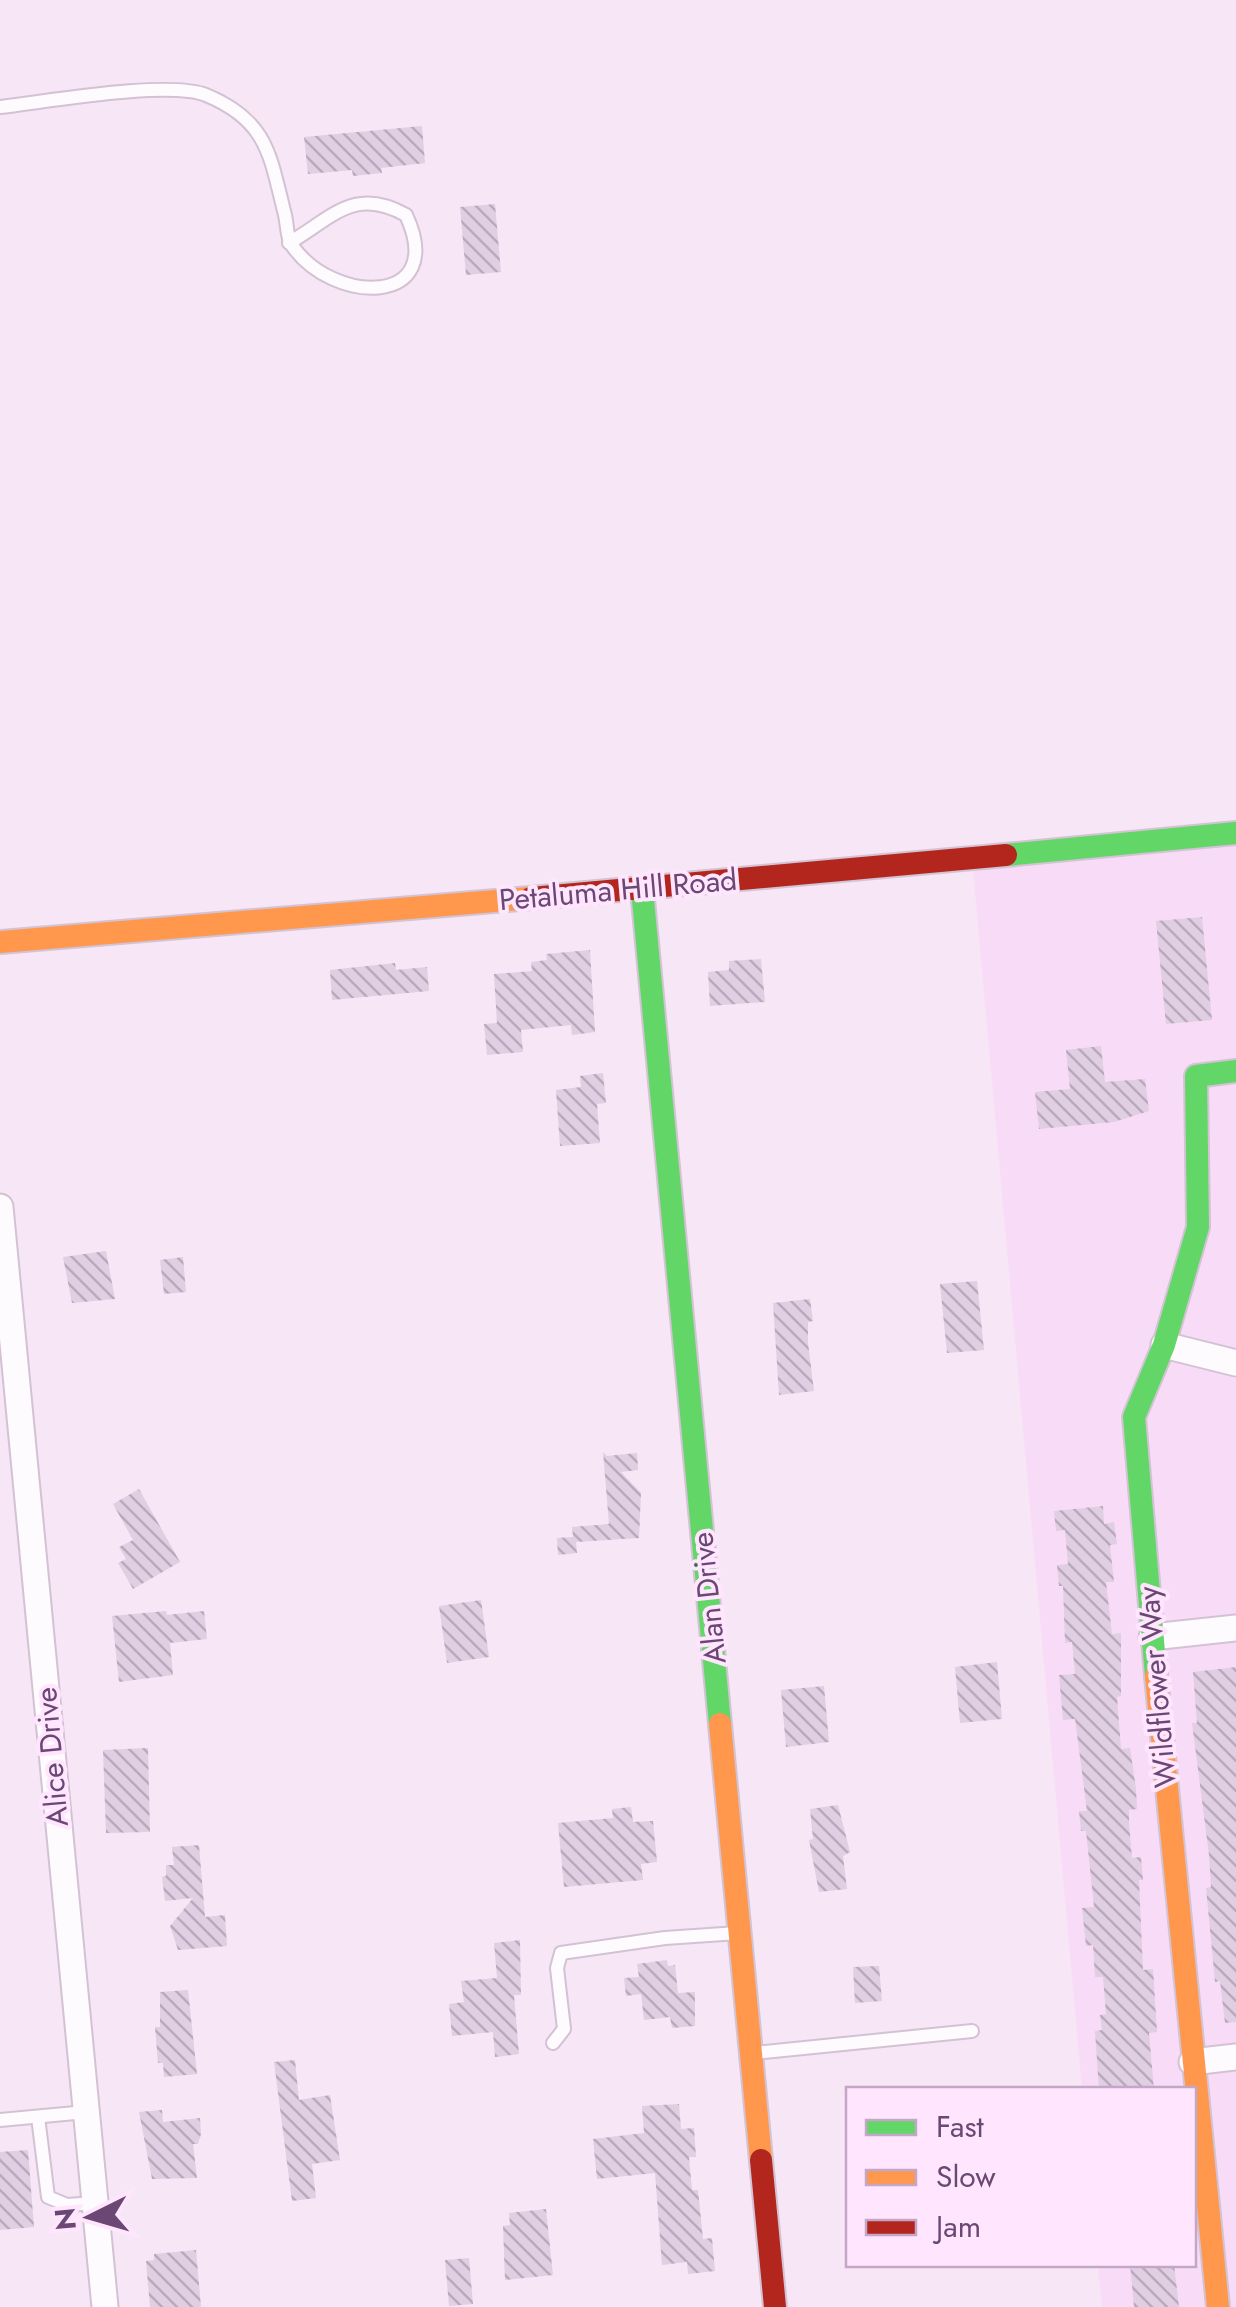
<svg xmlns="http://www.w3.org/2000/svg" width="1236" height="2307" font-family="Jost,sans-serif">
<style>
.residential{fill:#f8dcf7}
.building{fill:url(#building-back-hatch)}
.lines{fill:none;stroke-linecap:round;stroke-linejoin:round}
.lane-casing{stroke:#d3c2d3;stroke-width:16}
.street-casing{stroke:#d3c2d3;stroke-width:29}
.fast-casing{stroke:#d3c3d4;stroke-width:26}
.slow-casing{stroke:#d3c3d4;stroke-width:26}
.jam-casing{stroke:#d3c3d4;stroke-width:26}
.lane{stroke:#fefbfe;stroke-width:12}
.street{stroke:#fefbfe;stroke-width:25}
.fast{stroke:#63d668;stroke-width:22}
.slow{stroke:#ff974d;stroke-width:22}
.jam{stroke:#b3261e;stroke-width:22}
.labels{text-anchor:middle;stroke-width:8;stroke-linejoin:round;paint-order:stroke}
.street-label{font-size:30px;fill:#6b4774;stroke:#ffe6fe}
</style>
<defs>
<pattern id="building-back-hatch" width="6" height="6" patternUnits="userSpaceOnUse" patternTransform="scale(2.5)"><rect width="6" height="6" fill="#e0cee2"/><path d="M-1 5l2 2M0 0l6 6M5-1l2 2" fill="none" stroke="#baa9bc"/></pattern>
</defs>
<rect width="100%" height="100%" fill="#f7e6f5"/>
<!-- residential -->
<path class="residential" d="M1236,833V2307H1102L1098,2265L1194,2264V2090L1082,2089L972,858Z"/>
<!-- building -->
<g class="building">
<path d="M422,126L425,163L381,168L382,173L353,176L352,170L308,174L304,137Z"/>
<path d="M495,204L501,272L466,275L460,207Z"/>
<path d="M1202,917L1212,1020L1166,1024L1156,921Z"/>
<path d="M590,950L595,1032L572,1035L571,1025L521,1030L523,1052L487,1055L484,1024L497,1023L494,974L532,971L531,962L547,960L546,954Z"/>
<path d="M761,959L765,1002L710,1006L708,972L729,970V961Z"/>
<path d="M395,963L396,970L427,967L429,991L332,1000L330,970Z"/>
<path d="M1101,1046L1105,1082L1145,1079L1149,1111L1114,1122L1039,1129L1035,1092L1070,1089L1066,1050Z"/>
<path d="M603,1073L606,1103L597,1104L600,1143L560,1146L556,1090L581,1087L580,1076Z"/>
<path d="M106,1251L115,1299L72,1303L63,1257Z"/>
<path d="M183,1257L186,1292L164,1294L160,1260Z"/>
<path d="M977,1281L984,1350L947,1353L940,1284Z"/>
<path d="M810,1299L813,1321L808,1322V1343L814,1391L779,1395L773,1303Z"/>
<path d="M603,1452L607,1456L637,1453L638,1470L621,1472L641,1493L639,1538L576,1542L577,1553L558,1555L557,1538L573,1537L572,1527L609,1524Z"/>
<path d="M139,1489L180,1562L133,1589L118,1563L126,1559L119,1547L133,1540L113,1504Z"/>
<path d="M1103,1506L1104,1524L1114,1522L1117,1544L1110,1545L1114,1582H1106L1112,1634L1121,1633V1696L1117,1697L1121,1749L1130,1748L1136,1789L1137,1809L1129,1810V1824L1132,1858L1141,1857L1143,1880H1139L1143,1970L1153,1969L1157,2032L1149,2033L1154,2090H1099L1095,2031L1102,2030L1100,2015L1106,2014L1103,1977H1095L1093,1945L1086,1946L1082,1908L1094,1907L1086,1831H1081L1079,1811H1087L1075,1719L1063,1720L1059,1675L1075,1674L1072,1642L1065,1643L1063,1586H1059L1057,1565L1068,1564L1065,1530L1056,1531L1054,1511Z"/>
<path d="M481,1600L489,1657L447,1663L439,1606Z"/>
<path d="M166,1611L167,1615L204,1611L207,1639L170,1643L173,1675L119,1682L112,1616Z"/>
<path d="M997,1662L1002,1719L960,1723L955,1667Z"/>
<path d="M1236,1667V2022L1225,2023L1220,1981L1215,1982L1206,1888L1211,1887L1209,1855L1192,1723H1197L1193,1672Z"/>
<path d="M824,1686L829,1742L786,1747L781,1690Z"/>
<path d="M148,1748L150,1832L106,1833L103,1750Z"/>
<path d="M838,1805L850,1852L843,1856L847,1889L819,1892L809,1840L813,1839L810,1809Z"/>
<path d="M631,1807L633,1822L653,1821L657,1862L641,1864L643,1880L564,1887L558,1823L613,1818L612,1809Z"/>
<path d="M199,1845L205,1917L225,1915L227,1946L178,1950L170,1926L193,1898L165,1901L162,1877L166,1876V1865H174L172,1847Z"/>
<path d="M520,1940L521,1995H514L519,2054L495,2057L493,2032L452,2036L449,2004L464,2002L461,1981L497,1978L494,1943Z"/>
<path d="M667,1960L668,1966L675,1965L678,1993L695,1992V2026L672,2028L670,2017L644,2020L641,1994L626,1996L624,1978L639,1977L637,1964Z"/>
<path d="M879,1966L882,2001L855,2003L853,1967Z"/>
<path d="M188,1990L197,2074L164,2077L163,2063H158L155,2027H160V1992Z"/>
<path d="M295,2060L299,2100L330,2095L340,2160L312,2164L316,2198L292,2201L274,2062Z"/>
<path d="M679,2104L681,2129L694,2128L696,2157H689L692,2190H698L703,2239L712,2238L715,2271L688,2274L687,2262L662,2265L655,2173L597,2179L593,2139L644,2133L642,2106Z"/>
<path d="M162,2110L163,2122L200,2118L201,2134L198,2144H193L197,2178L152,2179L139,2112Z"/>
<path d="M28,2150L34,2227L0,2230V2152Z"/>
<path d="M546,2209L553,2275L505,2280L503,2226L510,2225L509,2213Z"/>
<path d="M196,2250L201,2307H150L146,2261L154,2260V2254Z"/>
<path d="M469,2258L473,2304L449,2306L445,2260Z"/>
<path d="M1130,2264H1174L1179,2307H1134Z"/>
</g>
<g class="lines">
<defs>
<g id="lane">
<path d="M0,107C45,102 168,80 206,95C269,121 270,157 285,215C287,223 287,238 291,244C332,306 449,307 406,215C355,186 333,217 289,243"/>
<path d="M553,2043L564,2029L557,1968L561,1953L665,1938L738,1933"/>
<path d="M754,2053L972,2031"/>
<path d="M38,2117L48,2197L67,2205L95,2203"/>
<path d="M0,2120L86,2112"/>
</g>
<g id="street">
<path d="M0,1207L105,2307"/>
<path d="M1164,1345L1236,1363"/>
<path d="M1152,1637L1236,1628"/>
<path d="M1192,2062L1236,2057"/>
</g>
<g id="fast">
<path d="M1006,855L1236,833"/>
<path d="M642,889L720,1724"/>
<path d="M1156,1676L1134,1417L1164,1345L1198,1227L1196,1076L1236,1071"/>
</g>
<g id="slow">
<path d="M0,942L531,898"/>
<path d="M1156,1676L1218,2307"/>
<path d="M720,1724L761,2160"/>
</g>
<g id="jam">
<path d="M531,898L1006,855"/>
<path d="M761,2160L775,2307"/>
</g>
</defs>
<!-- lane casing -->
<use href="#lane" class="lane-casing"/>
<!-- street casing -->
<use href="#street" class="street-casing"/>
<!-- fast casing -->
<use href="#fast" class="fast-casing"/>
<!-- slow casing -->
<use href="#slow" class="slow-casing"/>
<!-- jam casing -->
<use href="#jam" class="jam-casing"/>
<!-- lane -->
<use href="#lane" class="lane"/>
<!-- street -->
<use href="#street" class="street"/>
<!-- fast -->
<use href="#fast" class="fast"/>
<!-- slow -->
<use href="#slow" class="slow"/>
<!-- jam -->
<use href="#jam" class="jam"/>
</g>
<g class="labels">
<!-- street labels -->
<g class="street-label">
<text transform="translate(618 890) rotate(-5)" y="10">Petaluma Hill Road</text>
<text transform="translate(709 1598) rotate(-96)" y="10">Alan Drive</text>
<text transform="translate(1157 1687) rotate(-95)" y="10">Wildflower Way</text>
<text transform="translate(52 1757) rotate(-95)" y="10">Alice Drive</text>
</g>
</g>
<!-- legend -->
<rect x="846" y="2087" width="350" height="180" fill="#ffe6fe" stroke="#c4a6c7" stroke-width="2.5"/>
<rect x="866" y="2120" width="50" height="15" fill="#63d668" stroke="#c4a6c7" stroke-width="2.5"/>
<text x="936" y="2137" font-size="30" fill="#6b4774">Fast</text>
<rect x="866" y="2170" width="50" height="15" fill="#ff974d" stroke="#c4a6c7" stroke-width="2.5"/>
<text x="936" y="2187" font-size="30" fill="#6b4774">Slow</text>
<rect x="866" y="2220" width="50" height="15" fill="#b3261e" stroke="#c4a6c7" stroke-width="2.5"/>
<text x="936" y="2237" font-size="30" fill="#6b4774">Jam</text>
<!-- north arrow -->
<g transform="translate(90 2217) rotate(265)" stroke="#ffe6fe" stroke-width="8" paint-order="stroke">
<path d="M0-8L18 38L0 25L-18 38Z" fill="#6b4774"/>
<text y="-15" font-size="28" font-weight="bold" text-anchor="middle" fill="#6b4774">N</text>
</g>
</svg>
